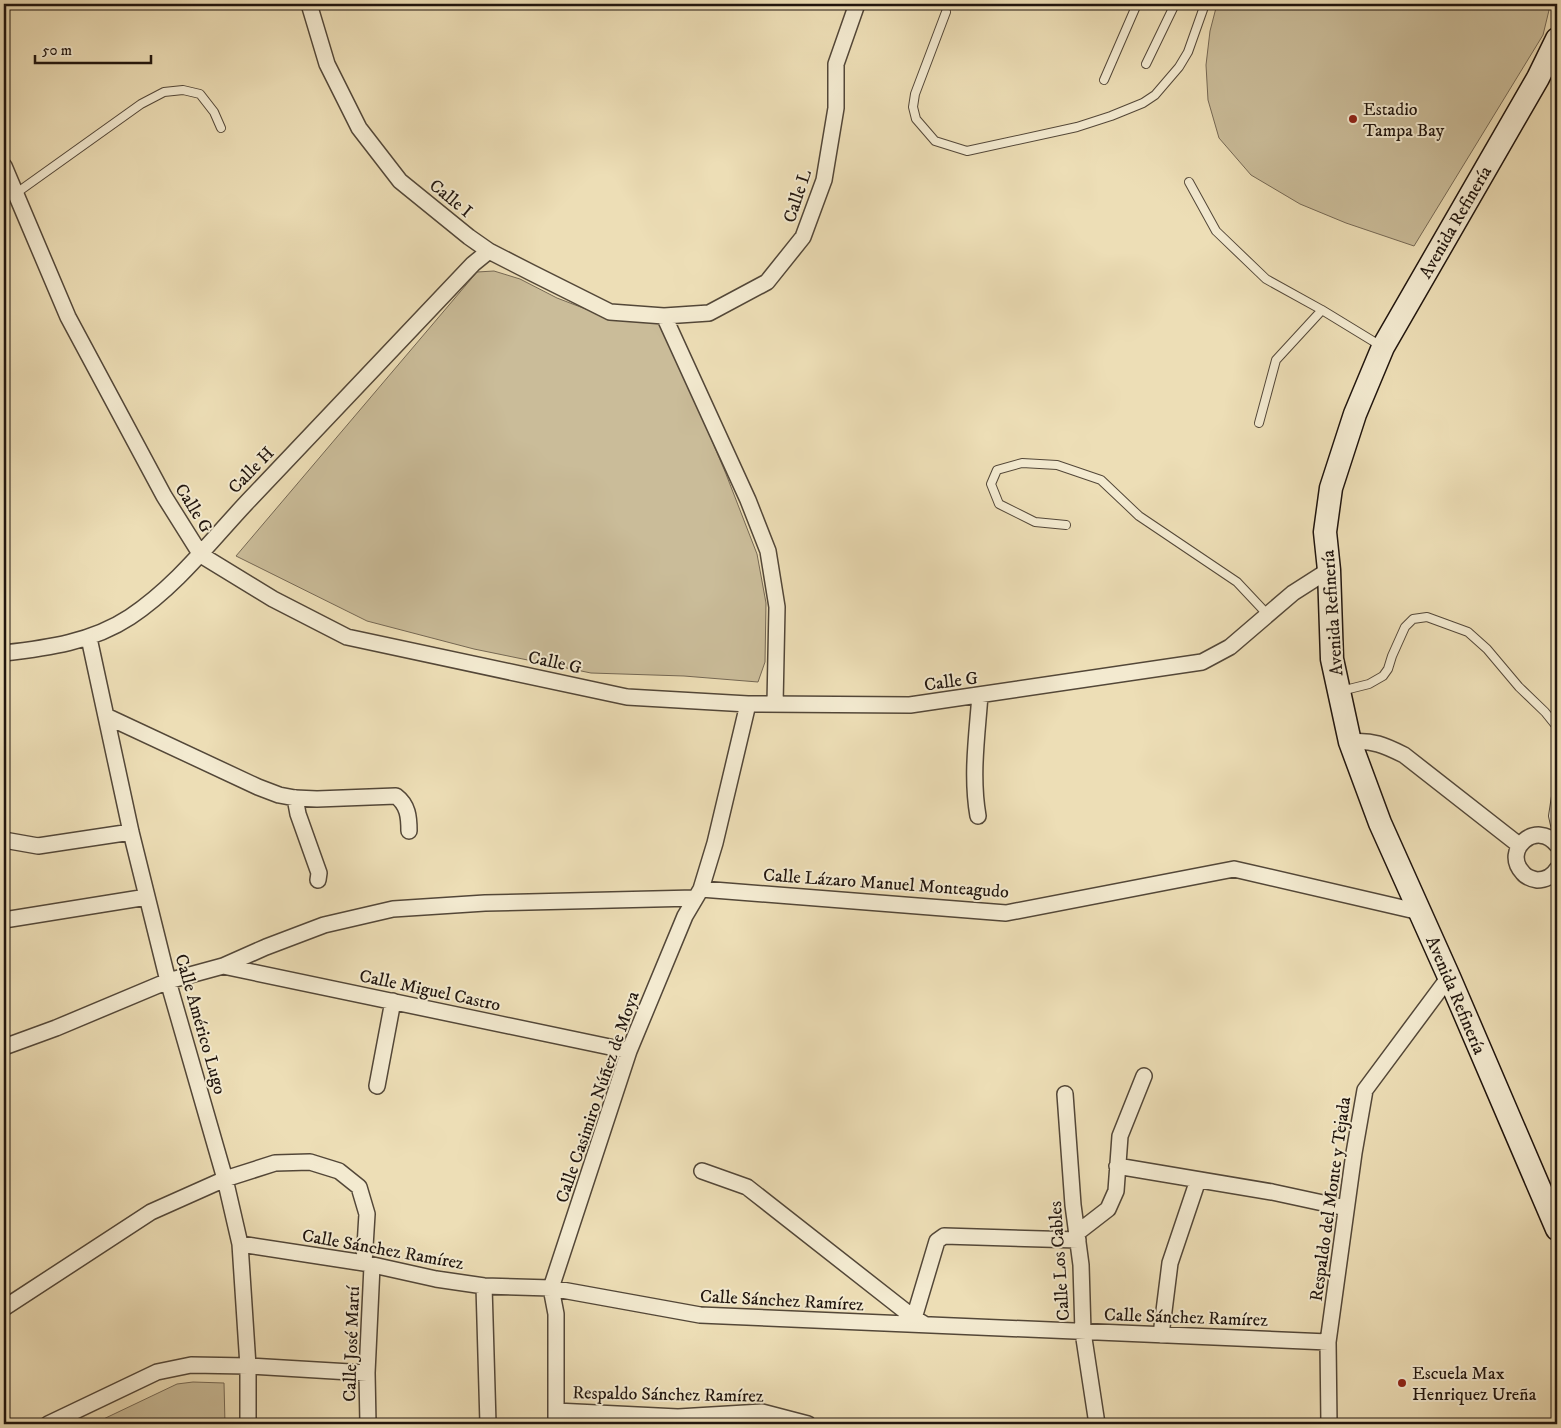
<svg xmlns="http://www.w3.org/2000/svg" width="1561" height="1428" viewBox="0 0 1561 1428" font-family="'IM FELL DW Pica',serif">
  <rect width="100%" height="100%" fill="#eddeb6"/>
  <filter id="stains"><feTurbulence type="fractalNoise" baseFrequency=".004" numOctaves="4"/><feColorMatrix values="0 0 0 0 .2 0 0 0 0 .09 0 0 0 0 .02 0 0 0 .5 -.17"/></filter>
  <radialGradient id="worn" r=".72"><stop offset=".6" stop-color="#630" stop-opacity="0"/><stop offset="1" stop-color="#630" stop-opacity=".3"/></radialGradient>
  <path fill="#cabc99" stroke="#756854" d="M 1217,4 L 1548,4 L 1550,6 L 1543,35 L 1414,246 L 1346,223 L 1300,204 L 1251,175 L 1219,138 L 1208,100 L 1206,65 L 1210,31 Z
    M 494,271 L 520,279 L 557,298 L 604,316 L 661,320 L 726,474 L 757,554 L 766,603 L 765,662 L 758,682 L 684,676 L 591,673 L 474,649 L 367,621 L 236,556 L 477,272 Z
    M 193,1382 L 224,1383 L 225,1424 L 93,1424 L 177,1384 Z"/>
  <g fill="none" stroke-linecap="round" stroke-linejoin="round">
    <g stroke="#534738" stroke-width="10">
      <path id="service" d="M 946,12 L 915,94 L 913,107 L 916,119 L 935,141 L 967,151 L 1077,127 L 1111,116 L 1143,103 L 1155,95 L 1179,67 L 1188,52 L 1205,4
        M 1146,64 L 1175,4
        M 1104,80 L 1137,4
        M 1189,182 L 1216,231 L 1266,279 L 1322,310 L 1381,346
        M 15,194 L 141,104 L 164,92 L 183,90 L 200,94 L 214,112 L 221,128
        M 1259,423 L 1276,360 L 1322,310
        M 1066,525 L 1035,522 L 999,504 L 991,484 L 997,470 L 1022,463 L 1057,465 L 1101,480 L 1139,516 L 1237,582 L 1268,615
        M 1341,691 L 1369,684 L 1383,676 L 1388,669 L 1392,656 L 1405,627 L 1413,619 L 1427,617 L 1468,632 L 1487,649 L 1519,687 L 1545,712 L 1557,727
        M 1557,790 L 1553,816 L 1557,834"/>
    </g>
    <g stroke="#534738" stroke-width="18">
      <path id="minor" d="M 309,4 L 327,64 L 359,128 L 400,181 L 469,237 L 489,251 L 532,273 L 610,312 L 664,316 L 709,313 L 767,282 L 803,237 L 824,180 L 836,108 L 836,64 L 857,4
        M 4,166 L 68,317 L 164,496 L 201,555 L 273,599 L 347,637 L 627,697 L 748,704 L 910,705 L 1202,662 L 1230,647 L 1293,593 L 1329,570
        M 664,316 L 748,500 L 768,551 L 777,607 L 775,704
        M 89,638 L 131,832 L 168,981 L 225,1179 L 240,1244 L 248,1366 L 248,1424
        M 4,653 C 48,648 92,642 130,617 C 178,585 212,539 251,498 C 325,420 399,342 473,264 L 489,251
        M 106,716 L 258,787 L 279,795 L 295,798 L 317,799 L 396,796 C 408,805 409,817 409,831
        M 1350,742 C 1373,740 1384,745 1404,755 L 1519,845
        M 295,798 L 298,814 L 319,873 L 318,880
        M 978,816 C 971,776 977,736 980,695
        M 4,840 L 38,846 L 131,832
        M 1557,845 C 1537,819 1501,850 1523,873 C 1526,877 1532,879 1537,880 C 1545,880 1553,876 1557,869
        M 701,889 L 1006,913 L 1234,869 L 1420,912
        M 4,920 L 147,897
        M 223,966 L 629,1051
        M 4,1047 L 56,1028 L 168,981 L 223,966 L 266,947 L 324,925 L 393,909 L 485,903 L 695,898
        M 377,1086 L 393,1001
        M 1065,1094 L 1073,1205 L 1081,1265 L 1083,1332 L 1097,1424
        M 1117,1166 L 1272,1192 L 1346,1208
        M 702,1171 L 747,1187 L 914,1318 L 924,1324
        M 1077,1233 L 1108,1209 L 1116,1191 L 1120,1136 L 1144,1076
        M 240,1244 L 364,1263 L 436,1279 L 484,1286 L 551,1288 L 700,1315 L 1328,1342
        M 484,1286 L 488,1424
        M 4,1308 L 151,1212 L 225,1179 L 275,1163 L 310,1162 L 339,1171 L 359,1187 L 367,1214 L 364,1263
        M 914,1318 L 937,1241 L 944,1236 L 1078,1240
        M 1161,1335 L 1170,1263 L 1198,1180
        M 556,1411 L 678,1417 L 762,1412 L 808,1424
        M 48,1424 L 157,1372 L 191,1365 L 248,1366 L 367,1373
        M 368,1424 L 367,1373 L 372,1266
        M 556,1424 L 556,1314 L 551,1288 L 629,1051 L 685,916 L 701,889 L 715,843 L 748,704
        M 1329,1424 L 1328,1342 L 1354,1153 L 1365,1090 L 1449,977"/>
    </g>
    <g stroke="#20150e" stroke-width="25">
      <path id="secondary" d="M 1557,39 L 1538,78 L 1383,347 L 1355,414 L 1331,488 L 1325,532 L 1329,570 L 1332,659 L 1350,742 L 1380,823 L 1449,977 L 1557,1229"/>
    </g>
    <use href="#service" stroke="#f3ead0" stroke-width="8"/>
    <use href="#minor" stroke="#f3ead0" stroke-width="15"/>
    <use href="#secondary" stroke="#f3ead0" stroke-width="22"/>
  </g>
  <g fill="#8f2418" stroke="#f3ead0" stroke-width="2">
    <circle cx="1353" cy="119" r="5"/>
    <circle cx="1402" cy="1383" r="5"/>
  </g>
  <g text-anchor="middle" stroke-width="4" stroke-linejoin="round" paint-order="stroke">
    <g font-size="18" fill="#20150e" stroke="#f3ead0" text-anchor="start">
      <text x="1363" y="115">Estadio<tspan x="1363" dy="21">Tampa Bay</tspan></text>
      <text x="1412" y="1379">Escuela Max<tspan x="1412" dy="21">Henriquez Ureña</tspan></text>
    </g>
    <g font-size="18" fill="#20150e" stroke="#f3ead0">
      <text transform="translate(797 196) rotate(-72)" y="6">Calle L</text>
      <text transform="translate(451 198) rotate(39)" y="6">Calle I</text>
      <text transform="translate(1455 222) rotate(-60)" y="6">Avenida Refinería</text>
      <text transform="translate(251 470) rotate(-46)" y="6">Calle H</text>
      <text transform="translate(194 508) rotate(58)" y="6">Calle G</text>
      <text transform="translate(1332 613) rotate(-94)" y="6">Avenida Refinería</text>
      <text transform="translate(555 662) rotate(12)" y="6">Calle G</text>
      <text transform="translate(951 681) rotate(-8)" y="6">Calle G</text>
      <text transform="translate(886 883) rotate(4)" y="6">Calle Lázaro Manuel Monteagudo</text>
      <text transform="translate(430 990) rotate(12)" y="6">Calle Miguel Castro</text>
      <text transform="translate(1456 995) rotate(67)" y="6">Avenida Refinería</text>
      <text transform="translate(201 1024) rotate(74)" y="6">Calle Américo Lugo</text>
      <text transform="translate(597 1097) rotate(-71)" y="6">Calle Casimiro Núñez de Moya</text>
      <text transform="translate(1330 1199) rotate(-82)" y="6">Respaldo del Monte y Tejada</text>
      <text transform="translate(383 1249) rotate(10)" y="6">Calle Sánchez Ramírez</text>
      <text transform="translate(1059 1261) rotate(-94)" y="6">Calle Los Cables</text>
      <text transform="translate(782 1300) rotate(3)" y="6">Calle Sánchez Ramírez</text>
      <text transform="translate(1186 1317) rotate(2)" y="6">Calle Sánchez Ramírez</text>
      <text transform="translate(351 1344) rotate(-88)" y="6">Calle José Martí</text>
      <text transform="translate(668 1394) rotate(1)" y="6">Respaldo Sánchez Ramírez</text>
    </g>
  </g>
  <rect width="1561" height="1428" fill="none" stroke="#eddeb6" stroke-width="20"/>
  <rect x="5" y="5" width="1551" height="1418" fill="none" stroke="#20150e" stroke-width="2.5"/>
  <rect x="10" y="10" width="1541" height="1408" fill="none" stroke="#20150e"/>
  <path d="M35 55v8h116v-8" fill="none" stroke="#20150e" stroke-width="2.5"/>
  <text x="42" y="55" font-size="15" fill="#20150e" stroke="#f3ead0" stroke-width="4" paint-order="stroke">50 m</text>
  <rect width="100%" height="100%" filter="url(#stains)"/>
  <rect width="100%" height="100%" fill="url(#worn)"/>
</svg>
